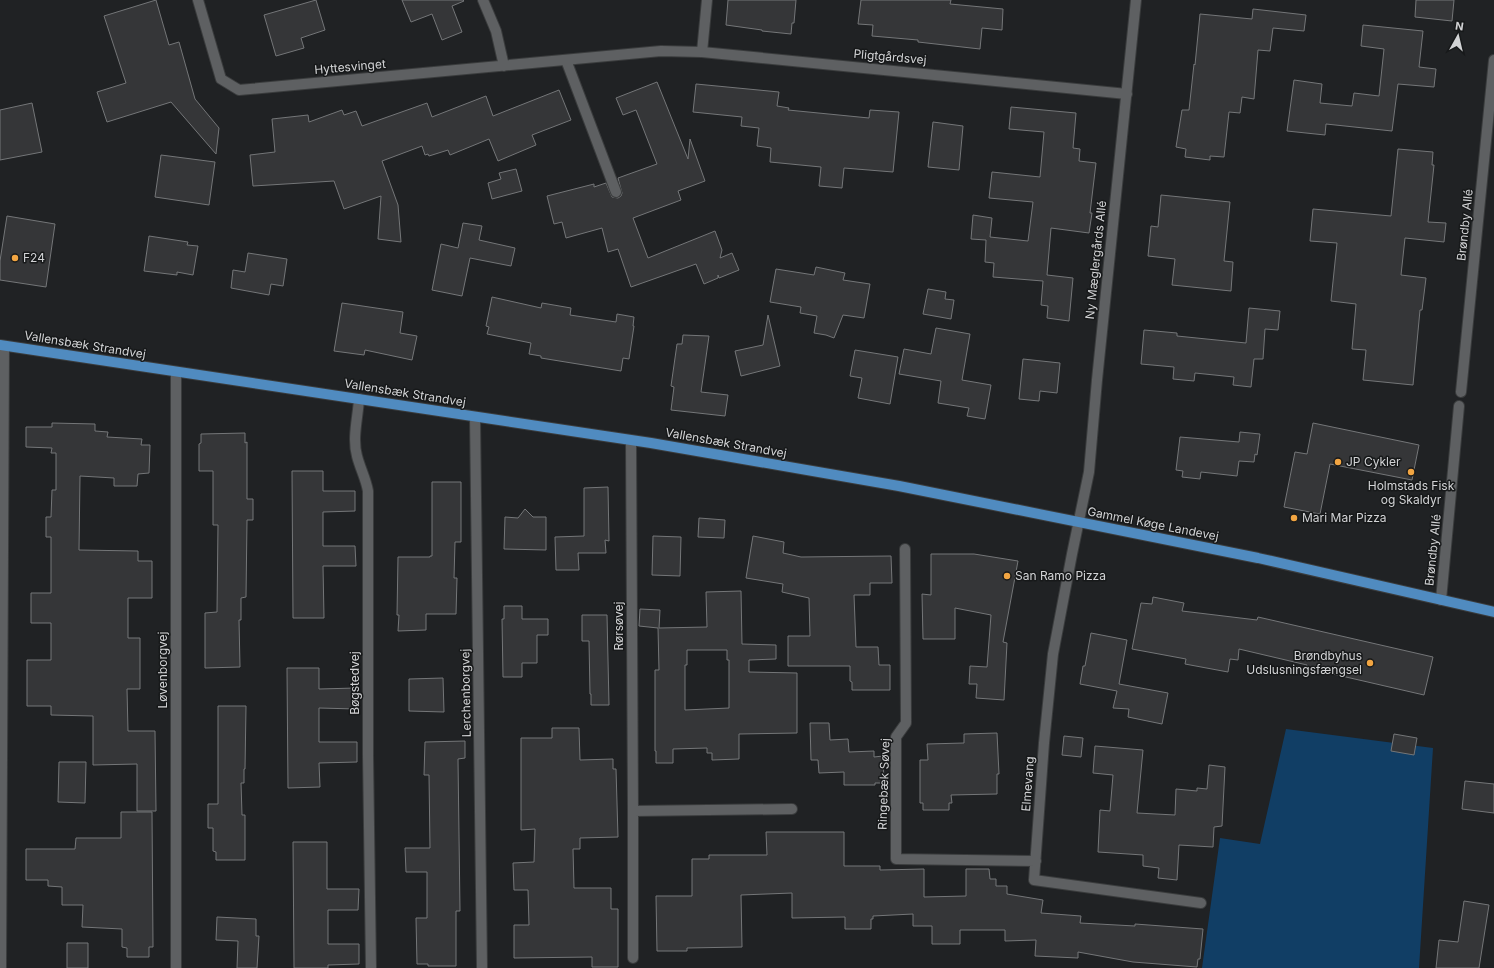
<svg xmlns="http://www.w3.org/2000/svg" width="1494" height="968" viewBox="0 0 1494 968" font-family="Inter,sans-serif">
  <rect width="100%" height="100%" fill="#202224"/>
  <path fill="#113e65" d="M 1286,729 L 1433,748 L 1419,968 L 1202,968 L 1220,838 L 1260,844 Z"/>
  <path fill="#353638" stroke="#747678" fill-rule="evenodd" d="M 156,0 L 169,45 L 179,42 L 195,99 L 219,128 L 216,154 L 171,102 L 107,122 L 97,92 L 126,83 L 104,16 Z
    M 316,0 L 325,30 L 301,38 L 304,48 L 276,56 L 264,15 Z
    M 402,0 L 463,0 L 464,1 L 452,6 L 462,32 L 442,40 L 432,14 L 411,22 Z
    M 728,0 L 796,0 L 794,23 L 792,23 L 791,34 L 762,31 L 762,30 L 726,25 Z
    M 861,0 L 951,0 L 950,4 L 1003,9 L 1002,30 L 982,28 L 980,49 L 918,42 L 918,40 L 872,36 L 873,25 L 858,24 Z
    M 1416,0 L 1454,0 L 1452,21 L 1415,17 Z
    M 1253,9 L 1306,15 L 1304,31 L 1273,28 L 1270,51 L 1258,50 L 1254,99 L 1242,97 L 1240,113 L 1229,112 L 1224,157 L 1210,156 L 1210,160 L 1185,157 L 1186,149 L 1176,147 L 1182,110 L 1189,110 L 1194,64 L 1195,65 L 1200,14 L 1252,19 Z
    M 1363,25 L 1423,31 L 1419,67 L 1436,69 L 1434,87 L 1398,84 L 1392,131 L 1326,124 L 1325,135 L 1287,131 L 1294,80 L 1322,84 L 1320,103 L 1352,106 L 1354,93 L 1379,96 L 1384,49 L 1361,46 Z
    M 657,82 L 688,159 L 690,139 L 705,181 L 678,191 L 681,200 L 633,218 L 648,258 L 715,231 L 722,250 L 720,258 L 732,253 L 739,270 L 719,278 L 718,275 L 718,278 L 704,284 L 696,264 L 631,287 L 618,249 L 608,252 L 602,228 L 566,238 L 562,222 L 554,224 L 547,196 L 594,184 L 594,187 L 606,183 L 612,197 L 618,198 L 621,196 L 622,193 L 618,178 L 657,164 L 636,110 L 623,115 L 616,98 Z
    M 696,84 L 779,92 L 777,106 L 789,108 L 788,110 L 869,118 L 870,110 L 899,112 L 893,172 L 844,168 L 842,188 L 819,186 L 821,167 L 770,162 L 771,148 L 757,146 L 759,128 L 741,126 L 742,117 L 693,112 Z
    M 559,90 L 571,120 L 532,135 L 536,145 L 498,161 L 489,139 L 450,155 L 448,150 L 429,156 L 428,154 L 425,155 L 422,146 L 382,161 L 398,205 L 401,242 L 378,239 L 381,196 L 344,209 L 334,181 L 253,186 L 250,155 L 275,152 L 272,119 L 308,115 L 309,122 L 342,110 L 344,115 L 356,111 L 362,126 L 427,103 L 432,117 L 486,96 L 493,116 Z
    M 32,103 L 42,152 L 0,160 L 0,110 Z
    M 1011,107 L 1076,113 L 1073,148 L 1080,149 L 1079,161 L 1096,163 L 1090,213 L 1092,213 L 1089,233 L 1051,228 L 1047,275 L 1073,278 L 1069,321 L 1047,318 L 1048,306 L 1041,305 L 1043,281 L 993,277 L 994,263 L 985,262 L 986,240 L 971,239 L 973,215 L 992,218 L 990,237 L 1028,241 L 1033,202 L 989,198 L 992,172 L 1040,177 L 1044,132 L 1009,129 Z
    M 933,122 L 963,126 L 959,170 L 928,167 Z
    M 1398,149 L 1433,152 L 1432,165 L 1434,165 L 1428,222 L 1446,223 L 1444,242 L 1405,238 L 1401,275 L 1426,278 L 1422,310 L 1420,310 L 1413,385 L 1363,380 L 1366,350 L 1352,349 L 1356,304 L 1331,301 L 1337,243 L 1310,241 L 1313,209 L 1391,216 Z
    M 161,155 L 215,162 L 209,205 L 155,197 Z
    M 516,169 L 522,191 L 492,199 L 488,183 L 501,179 L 499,173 Z
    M 1161,195 L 1230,202 L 1224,261 L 1233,262 L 1231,291 L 1172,285 L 1175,259 L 1148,256 L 1151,226 L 1158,227 Z
    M 7,216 L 55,224 L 46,287 L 0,280 L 0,261 Z
    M 463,223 L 482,226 L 479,240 L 515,248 L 511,266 L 470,258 L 462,296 L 432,290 L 441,244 L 458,248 Z
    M 149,236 L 188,242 L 187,245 L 198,246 L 193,275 L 177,272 L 177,275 L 144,271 Z
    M 248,253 L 287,259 L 283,286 L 271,284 L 269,295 L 231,288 L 233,270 L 245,272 Z
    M 816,267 L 845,273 L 843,280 L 870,284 L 864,318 L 843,315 L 834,338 L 826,335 L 814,333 L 817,316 L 800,313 L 801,307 L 770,302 L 776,269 L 814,275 Z
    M 928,289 L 946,292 L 945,299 L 954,300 L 951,319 L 923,314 Z
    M 492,297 L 541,308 L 542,303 L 571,308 L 570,315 L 616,322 L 617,314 L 634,317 L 633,326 L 634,326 L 629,359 L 623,358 L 621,371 L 541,358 L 541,356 L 529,354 L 531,343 L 487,334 L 489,327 L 486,326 Z
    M 342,303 L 403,312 L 400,333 L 417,336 L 412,360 L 365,350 L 364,355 L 334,351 Z
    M 1249,308 L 1280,311 L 1278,330 L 1265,329 L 1263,359 L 1254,359 L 1251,387 L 1233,385 L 1234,377 L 1195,373 L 1194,381 L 1173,379 L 1174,367 L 1141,364 L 1144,330 L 1177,333 L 1177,336 L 1246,343 Z
    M 768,315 L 780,366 L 741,376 L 735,351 L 763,345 Z
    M 936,328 L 970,334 L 962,380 L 991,385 L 985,419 L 967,416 L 969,408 L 938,403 L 941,381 L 899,374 L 904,349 L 931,354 Z
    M 683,335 L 709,336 L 701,392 L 728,395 L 725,416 L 671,410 L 674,387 L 671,386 L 677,344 L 682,344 Z
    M 855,350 L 898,357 L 890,404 L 858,398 L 862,378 L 850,376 Z
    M 1023,359 L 1060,363 L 1057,393 L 1040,391 L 1039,401 L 1019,399 Z
    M 52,423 L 95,424 L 95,431 L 108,432 L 107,437 L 142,439 L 141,445 L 150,445 L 149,473 L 138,474 L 137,486 L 114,486 L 114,478 L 80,476 L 79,550 L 138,551 L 138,561 L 152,561 L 152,598 L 128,598 L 128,638 L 140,638 L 140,689 L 127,689 L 128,731 L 155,731 L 156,811 L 137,811 L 137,764 L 93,765 L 93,716 L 51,715 L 51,706 L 27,706 L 27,660 L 51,660 L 51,623 L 31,623 L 31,593 L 51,593 L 51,537 L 46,537 L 46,517 L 51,517 L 52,490 L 56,490 L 56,453 L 51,453 L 52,448 L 26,447 L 26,427 L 52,427 Z
    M 1313,423 L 1419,445 L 1412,480 L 1330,464 L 1320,514 L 1284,507 L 1295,452 L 1307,454 Z
    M 1240,432 L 1260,434 L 1257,455 L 1255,454 L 1254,462 L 1239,461 L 1237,476 L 1201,472 L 1200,479 L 1182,477 L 1183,471 L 1176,470 L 1180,437 L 1239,442 Z
    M 245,433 L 245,443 L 247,442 L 247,499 L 253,499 L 253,520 L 247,520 L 246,597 L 241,598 L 241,620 L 239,620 L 240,667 L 205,668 L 205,613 L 217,612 L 218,525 L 213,525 L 213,471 L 199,471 L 199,444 L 201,443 L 201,434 Z
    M 292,471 L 323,471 L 323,491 L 355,491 L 355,511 L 323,512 L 323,546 L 355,546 L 356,566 L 323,566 L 324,618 L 293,618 Z
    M 432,482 L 461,482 L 461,542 L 455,542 L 454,578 L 457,578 L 456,614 L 426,614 L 426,630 L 398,631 L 399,615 L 397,615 L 398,557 L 430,557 L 430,556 L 432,556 Z
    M 608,487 L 609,541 L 605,540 L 606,553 L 578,553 L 579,570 L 556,570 L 555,537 L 584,536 L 584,488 Z
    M 525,509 L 533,517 L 546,517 L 546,550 L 504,549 L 505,517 L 518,518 Z
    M 699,518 L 725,520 L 724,538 L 698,537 Z
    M 653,536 L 681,537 L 680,576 L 652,575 Z
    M 753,536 L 784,542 L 783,553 L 801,557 L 891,556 L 892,583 L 870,583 L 870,595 L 854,595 L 856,647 L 878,647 L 879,665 L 890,665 L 890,690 L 852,690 L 852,682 L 850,681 L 850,666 L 788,666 L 788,636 L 810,636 L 809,598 L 782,592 L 783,584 L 746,578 Z
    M 931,554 L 974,554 L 1018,561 L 1003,642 L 1007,643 L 1004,700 L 976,698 L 977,684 L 969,684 L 970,666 L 987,667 L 991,615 L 955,608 L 955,639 L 923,639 L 922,594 L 931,595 Z
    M 741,591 L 742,644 L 776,645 L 776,659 L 749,660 L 749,672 L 797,673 L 797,733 L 739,734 L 739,759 L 712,760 L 712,753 L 707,753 L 707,748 L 673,749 L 673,763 L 656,763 L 656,751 L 655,751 L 655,670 L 659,670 L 658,628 L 639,626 L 640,609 L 660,610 L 659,628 L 707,627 L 706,592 ZM 687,650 L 727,650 L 727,660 L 729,660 L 729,708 L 685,710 L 685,665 L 687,665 Z
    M 1153,597 L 1184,603 L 1182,611 L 1257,620 L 1258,617 L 1433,657 L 1424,695 L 1307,668 L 1307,665 L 1239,649 L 1238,660 L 1230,659 L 1228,672 L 1185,664 L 1186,659 L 1132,649 L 1141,603 L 1152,604 Z
    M 504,606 L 522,606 L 522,619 L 548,619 L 548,635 L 537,635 L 537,663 L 522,663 L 522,677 L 503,677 L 502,619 L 504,619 Z
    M 582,615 L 607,615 L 609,705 L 591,705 L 591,694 L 590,694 L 589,641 L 582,641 Z
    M 1091,633 L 1127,640 L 1119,684 L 1168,693 L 1162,724 L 1128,717 L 1129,709 L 1113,708 L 1117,691 L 1080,684 L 1083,666 L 1085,666 Z
    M 287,668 L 319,668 L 319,689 L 356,688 L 356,709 L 319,708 L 319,742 L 357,742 L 357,762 L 319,763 L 320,787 L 288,788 Z
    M 443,678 L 444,712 L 409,711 L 409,679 Z
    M 218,706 L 246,706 L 245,769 L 244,769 L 244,783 L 241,783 L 242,815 L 245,815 L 245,860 L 216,860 L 216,852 L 213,851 L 213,828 L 208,828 L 208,804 L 218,804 Z
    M 810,723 L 829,723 L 830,740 L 848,739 L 849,752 L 874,751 L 874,757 L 883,756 L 884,783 L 875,783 L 875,785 L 844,785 L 844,772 L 819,773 L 818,760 L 811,760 Z
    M 552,728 L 579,728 L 580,760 L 613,759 L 613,769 L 616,769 L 618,837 L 580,838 L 580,849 L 573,849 L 574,888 L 611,888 L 611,909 L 618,909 L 618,967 L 592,967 L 592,957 L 514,958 L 514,925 L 529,925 L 528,890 L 514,890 L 513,863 L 534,862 L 535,829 L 521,830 L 521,738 L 552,738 Z
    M 997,733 L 999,774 L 997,774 L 997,794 L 951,795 L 952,803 L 949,803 L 949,810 L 923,810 L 923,803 L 920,803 L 920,760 L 928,760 L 927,744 L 964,743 L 964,734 Z
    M 1394,734 L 1417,738 L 1414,755 L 1391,751 Z
    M 1064,736 L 1083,738 L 1081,757 L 1062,755 Z
    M 465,741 L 465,758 L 458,759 L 460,911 L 456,911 L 456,966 L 428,966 L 428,964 L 417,964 L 416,918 L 427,918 L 427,872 L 406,872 L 405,848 L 430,848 L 429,775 L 424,775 L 425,742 Z
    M 1095,746 L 1143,750 L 1137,813 L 1175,815 L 1176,789 L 1197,791 L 1197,788 L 1207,789 L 1209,765 L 1225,767 L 1222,826 L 1214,827 L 1213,847 L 1179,845 L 1177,880 L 1158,878 L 1159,868 L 1143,866 L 1143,855 L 1098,852 L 1100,810 L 1110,811 L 1113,775 L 1093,773 Z
    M 59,762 L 86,762 L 85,803 L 58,802 Z
    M 1465,781 L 1494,784 L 1494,813 L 1462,809 Z
    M 121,812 L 152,812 L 153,947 L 149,947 L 149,957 L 127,957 L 127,948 L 122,947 L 122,929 L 82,927 L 83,905 L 62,905 L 62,887 L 48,886 L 48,880 L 26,880 L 26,849 L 75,849 L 76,838 L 121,838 Z
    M 766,832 L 844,832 L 844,866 L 880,866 L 880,870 L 924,869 L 924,897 L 966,896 L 966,869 L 989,869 L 990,879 L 996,879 L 996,886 L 1007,886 L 1007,894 L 1043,900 L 1041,913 L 1081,916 L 1080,923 L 1135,926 L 1135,924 L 1203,929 L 1200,959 L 1198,959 L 1197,967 L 1133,962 L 1078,952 L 1078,958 L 1035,956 L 1036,940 L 1005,941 L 1005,930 L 960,930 L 960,944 L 932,944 L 932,926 L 913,926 L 913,914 L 873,916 L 873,919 L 871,919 L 871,929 L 845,929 L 845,917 L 792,918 L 792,893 L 741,895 L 742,947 L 687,948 L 687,951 L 657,951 L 656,896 L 692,896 L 692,859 L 709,859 L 709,855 L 767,855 Z
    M 293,842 L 327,842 L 327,889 L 359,889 L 358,910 L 328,910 L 328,944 L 359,944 L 359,964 L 328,965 L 328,968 L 294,968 Z
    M 1464,901 L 1489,905 L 1479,968 L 1436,968 L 1439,940 L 1458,942 Z
    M 217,917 L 256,919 L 256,936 L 259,936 L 257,968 L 237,968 L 238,941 L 216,940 Z
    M 67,943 L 88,943 L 88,968 L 67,968 Z"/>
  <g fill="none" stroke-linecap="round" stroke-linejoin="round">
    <g stroke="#3a3c3d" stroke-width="12">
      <path id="minor" d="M 198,0 L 221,79 L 239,90 L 661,51 L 702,52 L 1127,94
        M 483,0 L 496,31 L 504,66
        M 1136,0 L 1097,380 L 1089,472 L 1072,554 L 1053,654 L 1044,743 L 1034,880 L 1201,903
        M 702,52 L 707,0
        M 566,60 L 616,192
        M 1461,392 L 1494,60
        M 359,399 C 358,417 352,438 357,456 C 360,468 366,479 368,491 L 368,755 L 371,968
        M 475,417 L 482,968
        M 631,441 L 633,811 L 633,958
        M 905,549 L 906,723 L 896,737 L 896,859 L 1036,861
        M 1441,600 L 1459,406
        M 633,811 L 792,809
        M 1,968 L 4,346
        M 176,968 L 176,372"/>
    </g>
    <g stroke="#3a3c3d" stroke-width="12">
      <path id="major" d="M 0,345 L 651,443 L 899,486 L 1258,558 L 1494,612"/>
    </g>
    <use href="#minor" stroke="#5e6062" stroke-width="10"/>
    <use href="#major" stroke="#508bc0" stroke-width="10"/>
  </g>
  <g fill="#f2a542" stroke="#17191a" stroke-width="1.5">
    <circle cx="15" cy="258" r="4"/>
    <circle cx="1338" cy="462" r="4"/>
    <circle cx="1411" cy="472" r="4"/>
    <circle cx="1294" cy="518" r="4"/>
    <circle cx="1007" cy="576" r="4"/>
    <circle cx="1370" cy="663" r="4"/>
  </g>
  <g text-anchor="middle" stroke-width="3" stroke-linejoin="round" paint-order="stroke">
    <g font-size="12" fill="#d2d3d5" stroke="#17191a">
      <text transform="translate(890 57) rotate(5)" y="4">Pligtgårdsvej</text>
      <text transform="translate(350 67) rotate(-5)" y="4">Hyttesvinget</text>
      <text transform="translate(1465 225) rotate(-84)" y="4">Brøndby Allé</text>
      <text transform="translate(1096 260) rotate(-84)" y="4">Ny Mæglergårds Allé</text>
      <text transform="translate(85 345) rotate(9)" y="4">Vallensbæk Strandvej</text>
      <text transform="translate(405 393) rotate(9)" y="4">Vallensbæk Strandvej</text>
      <text transform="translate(726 443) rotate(10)" y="4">Vallensbæk Strandvej</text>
      <text transform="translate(1153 524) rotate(11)" y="4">Gammel Køge Landevej</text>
      <text transform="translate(1433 550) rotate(-84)" y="4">Brøndby Allé</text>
      <text transform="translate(619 626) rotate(-90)" y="4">Rørsøvej</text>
      <text transform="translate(163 670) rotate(-90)" y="4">Løvenborgvej</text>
      <text transform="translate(355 683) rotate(-90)" y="4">Bøgstedvej</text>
      <text transform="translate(466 693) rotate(-91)" y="4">Lerchenborgvej</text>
      <text transform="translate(884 784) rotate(-88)" y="4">Ringebæk Søvej</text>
      <text transform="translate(1028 784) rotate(-86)" y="4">Elmevang</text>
    </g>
    <g font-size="12" fill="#d2d3d5" stroke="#17191a" text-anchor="start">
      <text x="23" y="262">F24</text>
      <text x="1346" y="466">JP Cykler</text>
      <text x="1411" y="490" text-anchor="middle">Holmstads Fisk<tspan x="1411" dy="14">og Skaldyr</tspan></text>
      <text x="1302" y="522">Mari Mar Pizza</text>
      <text x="1015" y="580">San Ramo Pizza</text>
      <text x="1362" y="660" text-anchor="end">Brøndbyhus<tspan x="1362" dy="14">Udslusningsfængsel</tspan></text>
    </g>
  </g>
  <g transform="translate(1458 36) rotate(8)" stroke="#17191a" stroke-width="3" paint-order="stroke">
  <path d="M0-3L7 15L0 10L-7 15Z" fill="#d2d3d5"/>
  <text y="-6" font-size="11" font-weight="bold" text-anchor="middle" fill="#d2d3d5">N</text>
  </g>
</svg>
